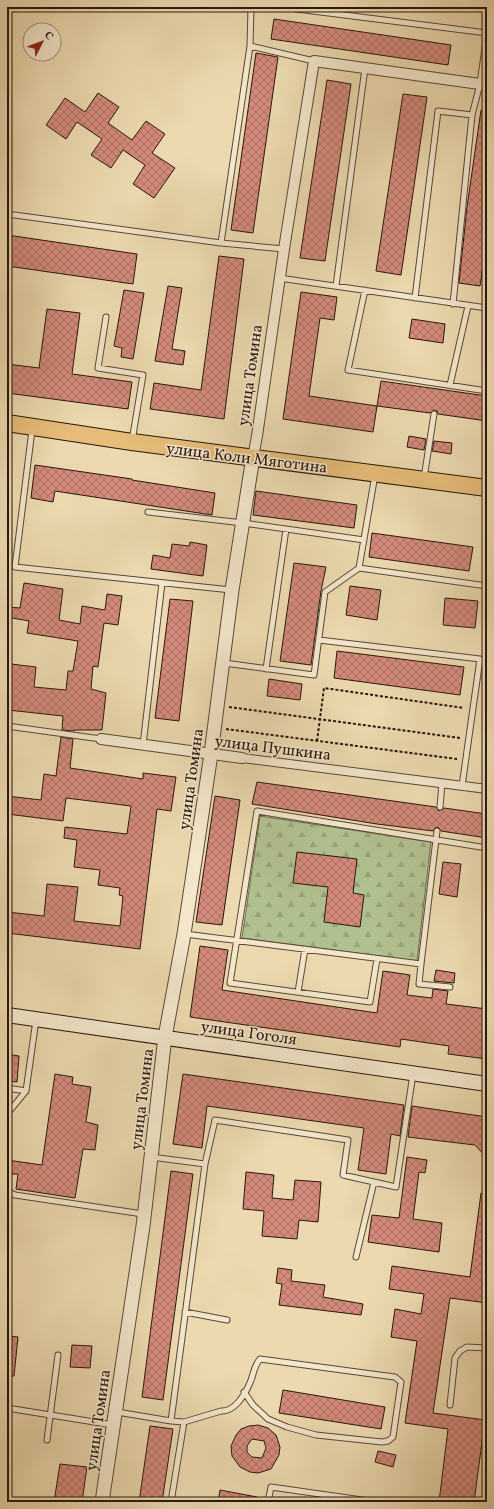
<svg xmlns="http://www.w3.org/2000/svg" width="494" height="1509" viewBox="0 0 494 1509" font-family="Vollkorn,serif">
  <defs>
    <pattern id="forest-firs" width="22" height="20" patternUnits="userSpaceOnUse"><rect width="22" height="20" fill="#b1c090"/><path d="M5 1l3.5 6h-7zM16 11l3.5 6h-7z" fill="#98a47b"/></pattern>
    <pattern id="building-cross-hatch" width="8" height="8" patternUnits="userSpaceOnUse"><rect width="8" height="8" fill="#d48a7b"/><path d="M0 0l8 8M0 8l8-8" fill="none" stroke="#ac7063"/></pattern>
  </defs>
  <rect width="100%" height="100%" fill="#ecd9af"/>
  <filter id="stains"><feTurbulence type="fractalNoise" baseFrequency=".005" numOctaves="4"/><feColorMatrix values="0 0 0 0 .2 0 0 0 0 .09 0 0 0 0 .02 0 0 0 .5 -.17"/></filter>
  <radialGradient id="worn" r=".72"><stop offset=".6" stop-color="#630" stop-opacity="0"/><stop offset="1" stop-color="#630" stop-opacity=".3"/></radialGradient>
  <path fill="url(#forest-firs)" stroke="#6c6c50" d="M 260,816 L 431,842 L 417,961 L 242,938 Z"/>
  <path fill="url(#building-cross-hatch)" stroke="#281710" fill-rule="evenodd" d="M 274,19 L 451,45 L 448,65 L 271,39 Z
    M 256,53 L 278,57 L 253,233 L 231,230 Z
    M 327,80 L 351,84 L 325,261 L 300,258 Z
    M 98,93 L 119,107 L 108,123 L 132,140 L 146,121 L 165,134 L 152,153 L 175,168 L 154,198 L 133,184 L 145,165 L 123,150 L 111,168 L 91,155 L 102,139 L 77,122 L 66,139 L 46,125 L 65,98 L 85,112 Z
    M 403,94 L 427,97 L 401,275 L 376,271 Z
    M 481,110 L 487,111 L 487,238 L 480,286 L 459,283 L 467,207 Z
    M 7,235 L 137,254 L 133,284 L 7,266 Z
    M 219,256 L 244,259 L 224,419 L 150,409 L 154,383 L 201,390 Z
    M 168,286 L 182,288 L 172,349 L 185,351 L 183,365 L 155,361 Z
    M 124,290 L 144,293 L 133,359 L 121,357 L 122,348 L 114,346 Z
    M 301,292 L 337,297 L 334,320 L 320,318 L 309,396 L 377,406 L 373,432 L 283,419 Z
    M 47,309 L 80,313 L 72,374 L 132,382 L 128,409 L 7,393 L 7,364 L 39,368 Z
    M 412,319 L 445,324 L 443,343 L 409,338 Z
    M 381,381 L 487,396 L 487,421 L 438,414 L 437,411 L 434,410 L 430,413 L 377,406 Z
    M 409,436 L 426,439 L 424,450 L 407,447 Z
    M 434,441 L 452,443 L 451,454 L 432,451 Z
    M 35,465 L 132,479 L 132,480 L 215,493 L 212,515 L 55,491 L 53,502 L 31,498 Z
    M 256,491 L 357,505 L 354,528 L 253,515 Z
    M 372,533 L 473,547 L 469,571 L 369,557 Z
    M 190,542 L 207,545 L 203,576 L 151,569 L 153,555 L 170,558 L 172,544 L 189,546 Z
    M 294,563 L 326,567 L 321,591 L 311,665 L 280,661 Z
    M 24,583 L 63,589 L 59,620 L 80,624 L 82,606 L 105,610 L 107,594 L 122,596 L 118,625 L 104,623 L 98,667 L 93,666 L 91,689 L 106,693 L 102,730 L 74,730 L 74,731 L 62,730 L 63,716 L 8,710 L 9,703 L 7,703 L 7,692 L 8,692 L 11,664 L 36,667 L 34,687 L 66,690 L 68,671 L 73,671 L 78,641 L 27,633 L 29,621 L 7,617 L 7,607 L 20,608 Z
    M 350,586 L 381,590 L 377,620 L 346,615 Z
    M 445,598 L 478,601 L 475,628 L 443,625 Z
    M 170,599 L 193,601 L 179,721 L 155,718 Z
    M 337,651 L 464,667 L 460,695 L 334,678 Z
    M 269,679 L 302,684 L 300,700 L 267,696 Z
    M 61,737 L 73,739 L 70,768 L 143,779 L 143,773 L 176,777 L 171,811 L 157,809 L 140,949 L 7,933 L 7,912 L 44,916 L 47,884 L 78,887 L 74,921 L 120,926 L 123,896 L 119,895 L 120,888 L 98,885 L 100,870 L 74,867 L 77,840 L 64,838 L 65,827 L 127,834 L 131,806 L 66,798 L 63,821 L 7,814 L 7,796 L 41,800 L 44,774 L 56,776 Z
    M 257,782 L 436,807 L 439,811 L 444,808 L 487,814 L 487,838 L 441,831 L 438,827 L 435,828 L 433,831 L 377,824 L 252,804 Z
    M 215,796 L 240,800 L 222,925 L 196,922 Z
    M 297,852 L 357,859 L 353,893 L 364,895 L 360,927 L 324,922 L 328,887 L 293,883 Z
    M 443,862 L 461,864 L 457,897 L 439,894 Z
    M 200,946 L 228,950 L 222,990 L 377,1013 L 383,971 L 410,975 L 407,995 L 432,998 L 433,989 L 448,991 L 446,1004 L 487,1009 L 487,1059 L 448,1054 L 449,1046 L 401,1039 L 400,1047 L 190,1017 Z
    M 436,970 L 455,973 L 454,983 L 434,981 Z
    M 7,1054 L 19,1056 L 17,1082 L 7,1081 Z
    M 55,1074 L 73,1077 L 72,1084 L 91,1087 L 86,1122 L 98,1125 L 95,1150 L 83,1149 L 75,1198 L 16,1189 L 18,1174 L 7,1174 L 7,1160 L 42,1165 Z
    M 183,1074 L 404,1105 L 400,1136 L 391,1134 L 386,1174 L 358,1170 L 364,1128 L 207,1106 L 202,1148 L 173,1144 Z
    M 412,1106 L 487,1117 L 487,1158 L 475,1145 L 408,1137 Z
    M 407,1157 L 427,1160 L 425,1173 L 419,1172 L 413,1219 L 442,1223 L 439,1252 L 368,1242 L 372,1215 L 399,1218 Z
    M 171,1171 L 193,1174 L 163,1400 L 142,1397 Z
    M 246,1172 L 274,1175 L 272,1198 L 293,1200 L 295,1180 L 321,1182 L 318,1222 L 299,1220 L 297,1239 L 262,1236 L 264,1211 L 243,1209 Z
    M 481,1193 L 487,1193 L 487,1303 L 450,1298 L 433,1413 L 485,1420 L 474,1502 L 439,1502 L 448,1429 L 405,1423 L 417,1341 L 391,1337 L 395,1309 L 421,1314 L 424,1294 L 389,1289 L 392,1266 L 470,1277 Z
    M 278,1268 L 292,1270 L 291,1281 L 325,1285 L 323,1297 L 363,1304 L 361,1315 L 279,1305 L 282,1284 L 276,1283 Z
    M 7,1336 L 18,1337 L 14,1376 L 7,1376 Z
    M 72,1345 L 92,1346 L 90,1368 L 70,1367 Z
    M 283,1390 L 385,1407 L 381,1429 L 279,1413 Z
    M 258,1425 L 268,1428 L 276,1435 L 280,1447 L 279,1455 L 271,1469 L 258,1473 L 250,1472 L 240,1467 L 232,1456 L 231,1446 L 236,1435 L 241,1429 L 249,1426 ZM 252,1439 L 264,1441 L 266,1448 L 262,1458 L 252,1457 L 247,1452 L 247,1446 Z
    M 150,1426 L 173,1429 L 162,1502 L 139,1502 Z
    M 378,1451 L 396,1455 L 393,1467 L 375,1462 Z
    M 60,1464 L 87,1467 L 82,1502 L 54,1502 Z
    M 220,1490 L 257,1497 L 256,1502 L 218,1502 Z"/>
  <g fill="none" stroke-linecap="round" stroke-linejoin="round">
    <g stroke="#594838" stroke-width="7">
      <path id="service" d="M 251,7 L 250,46 L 314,61
        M 281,7 L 487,33
        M 250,46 L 221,243 L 284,249
        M 7,214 L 221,243
        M 279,278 L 487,308
        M 336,286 L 365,68
        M 365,290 L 348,370 L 487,391
        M 415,298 L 438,111 L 472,115
        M 453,304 L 472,115 L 480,84 L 487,33
        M 106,317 L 98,368 L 143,375 L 132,441
        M 450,385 L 468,306
        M 32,430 L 15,567 L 231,590
        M 424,478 L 434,414
        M 148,512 L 243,523 L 364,540
        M 359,568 L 487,586
        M 319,640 L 480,659 L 462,786
        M 224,663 L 314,675 L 325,592 L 359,568 L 375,475
        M 266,669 L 286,529
        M 7,726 L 101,739
        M 143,745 L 162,583
        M 440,807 L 442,783
        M 185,934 L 421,964 L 437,831
        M 377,959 L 370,1002 L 230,983 L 257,811 L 487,848
        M 421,964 L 419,984 L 450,987
        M 298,992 L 305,949
        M 7,1088 L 26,1091
        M 7,1114 L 26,1091 L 36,1020
        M 151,1157 L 205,1164
        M 7,1191 L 15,1195 L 143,1214
        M 356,1257 L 374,1182
        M 185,1312 L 227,1320
        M 244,1392 L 253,1405 L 268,1419 L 287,1427 L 316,1435 L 382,1442 L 388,1441 L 393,1437 L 401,1382 L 395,1377 L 387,1376 L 260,1359 C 253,1367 254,1375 249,1385 C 244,1396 234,1412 221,1411 L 184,1422 L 171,1421 L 205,1164 L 215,1120 L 348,1140 L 343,1175 L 396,1187 L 413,1074
        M 450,1405 L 455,1358 L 460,1351 L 467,1347 L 487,1348
        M 7,1408 L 113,1425
        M 117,1412 L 171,1421
        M 7,1421 L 9,1408
        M 47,1440 L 58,1355
        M 171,1502 L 184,1422
        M 268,1502 L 271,1487 L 376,1502"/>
    </g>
    <g stroke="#594838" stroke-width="10">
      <path id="pedestrian" d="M 242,758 L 487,789"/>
    </g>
    <g stroke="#594838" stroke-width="12">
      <path id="minor" d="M 253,457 L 257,436 L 284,249 L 314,61 L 487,85
        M 101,739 L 242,758"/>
    </g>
    <g stroke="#594838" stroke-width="15">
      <path id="tertiary" d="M 102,1502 L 143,1226 L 165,1037 L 184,934 L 211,754 L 232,590 L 253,457"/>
    </g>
    <g stroke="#281710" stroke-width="16">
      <path id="secondary" d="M 7,1015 L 487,1084"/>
    </g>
    <g stroke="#281710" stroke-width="18">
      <path id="primary" d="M 7,423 L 132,442 L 487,488"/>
    </g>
    <path stroke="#281710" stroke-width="2" stroke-dasharray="3 2" stroke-linecap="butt" d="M 229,707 L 460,738
      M 226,729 L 457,759
      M 317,741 L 324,688 L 464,708"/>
    <use href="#service" stroke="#f3e6cb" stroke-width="5"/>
    <use href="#pedestrian" stroke="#f3e6cb" stroke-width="8"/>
    <use href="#minor" stroke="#f3e6cb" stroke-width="10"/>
    <use href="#tertiary" stroke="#f3e6cb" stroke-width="13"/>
    <use href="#secondary" stroke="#f3e6cb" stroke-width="14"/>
    <use href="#primary" stroke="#e6bc78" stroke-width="16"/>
  </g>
  <g text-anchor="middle" stroke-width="3" stroke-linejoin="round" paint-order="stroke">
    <g font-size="16" fill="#281710" stroke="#f3e6cb">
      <text transform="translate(249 375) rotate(-82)" y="6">улица Томина</text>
      <text transform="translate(247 457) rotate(7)" y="6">улица Коли Мяготина</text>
      <text transform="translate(273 747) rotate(7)" y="6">улица Пушкина</text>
      <text transform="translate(190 779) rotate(-82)" y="6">улица Томина</text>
      <text transform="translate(249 1032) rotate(8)" y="6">улица Гоголя</text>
      <text transform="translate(141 1099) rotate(-83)" y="6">улица Томина</text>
      <text transform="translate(97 1420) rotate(-82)" y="6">улица Томина</text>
    </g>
  </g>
  <rect width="494" height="1509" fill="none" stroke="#ecd9af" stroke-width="24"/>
  <rect x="8" y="8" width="478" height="1493" fill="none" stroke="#281710" stroke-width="2"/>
  <rect x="12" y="12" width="470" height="1485" fill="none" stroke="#281710"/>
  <g transform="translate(42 42) rotate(48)"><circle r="19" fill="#f3e6cb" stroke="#a29380"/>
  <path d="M0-3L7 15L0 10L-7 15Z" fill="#8f2418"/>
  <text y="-6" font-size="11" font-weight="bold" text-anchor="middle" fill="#281710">С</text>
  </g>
  <rect width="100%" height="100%" filter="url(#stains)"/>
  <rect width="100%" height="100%" fill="url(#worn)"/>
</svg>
